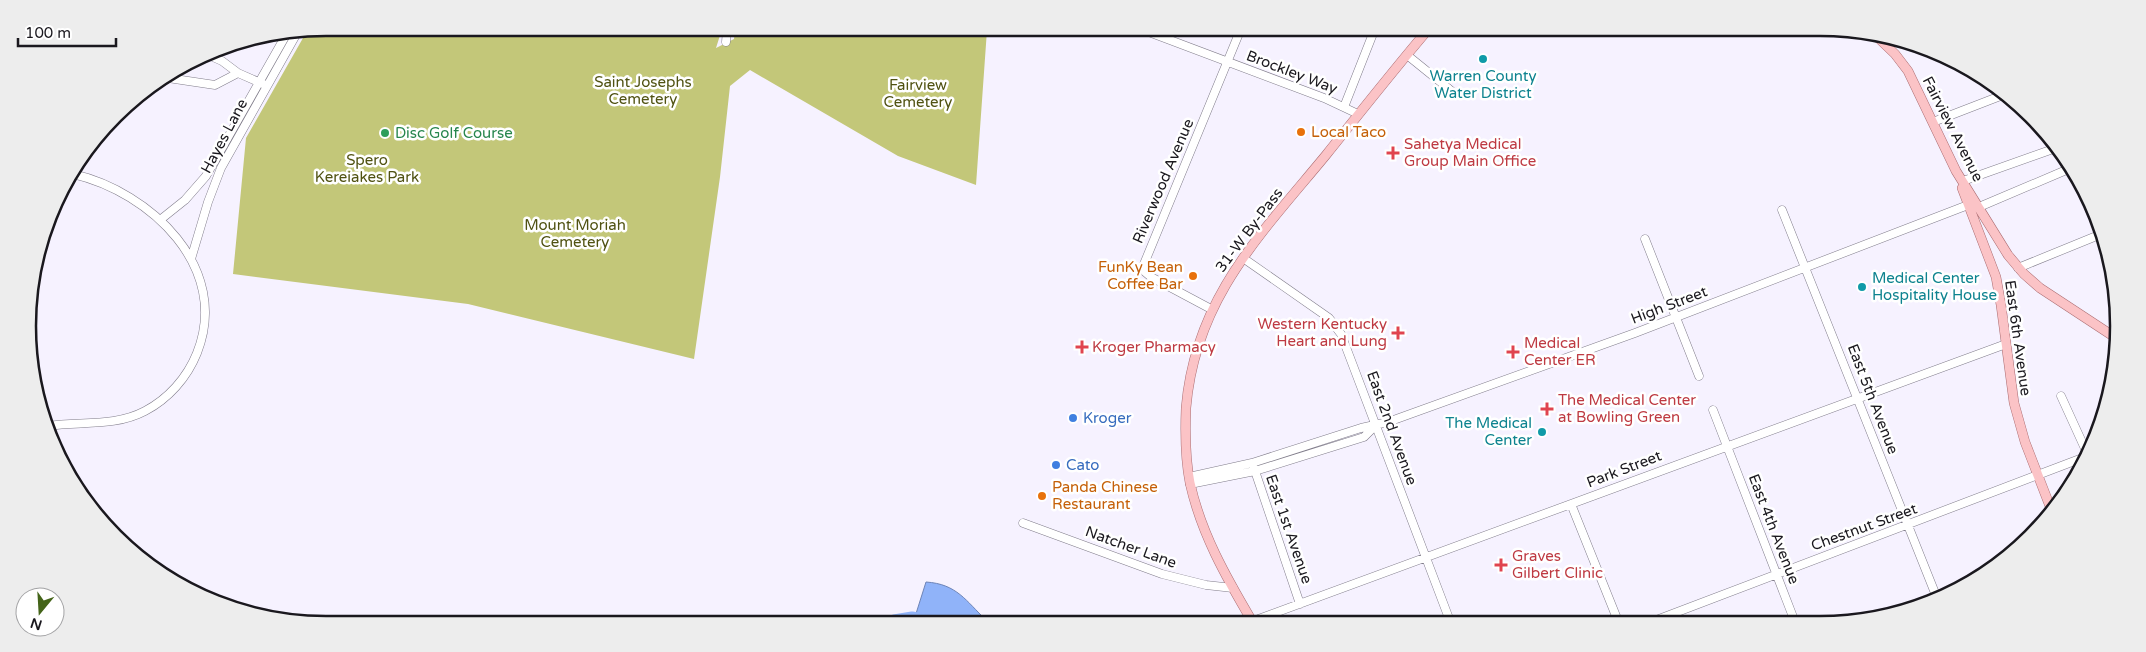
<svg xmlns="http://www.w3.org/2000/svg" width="2146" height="652" viewBox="0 0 2146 652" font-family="'Varela Round',sans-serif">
  <rect width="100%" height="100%" fill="#f6f2ff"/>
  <path fill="#c3c779" d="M 326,28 L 722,29 L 716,48 L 734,39 L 735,29 L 987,30 L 976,185 L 898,156 L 750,70 L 730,86 L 720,177 L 694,359 L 468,304 L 233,274 L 246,138 L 307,31 Z"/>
  <path fill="#90b3f9" stroke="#6d84b7" d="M 926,582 C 957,584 966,601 986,620 L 914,620 Z"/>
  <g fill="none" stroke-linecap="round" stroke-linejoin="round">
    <path stroke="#90b3f9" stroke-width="11" d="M 894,620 L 912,617 L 929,620"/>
    <g stroke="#817d8b" stroke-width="9">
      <path id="minor" d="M 1146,31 L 1324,98 L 1358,114
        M 726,42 L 727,29
        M 206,54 L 222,61 L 238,73
        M 1407,55 L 1454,93
        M 168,78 L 215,85 L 238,73 L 263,84
        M 1344,107 L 1374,31
        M 1933,122 L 2003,95
        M 1963,181 L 2056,148
        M 1979,207 L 2071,168
        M 1782,210 L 1937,598
        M 160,220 L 185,200 L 206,176 L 286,35
        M 1645,239 L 1699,376
        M 1243,258 L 1329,318 L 1341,334 L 1450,621
        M 191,259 L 208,202 L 221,168 L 297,33
        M 2018,268 L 2099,235
        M 1211,309 L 1151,277 L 1145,272 L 1144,264 L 1240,31
        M 2061,396 L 2087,453
        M 1713,410 L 1795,622
        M 48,426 C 80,421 115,427 145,411 C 168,399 187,378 197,353 C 231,268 151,192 73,174
        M 1254,468 L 1300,604
        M 1189,477 L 1252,463 L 1361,428 L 1388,422 L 1635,333 L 1968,205
        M 1190,484 L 1255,471 L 1364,437 L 1375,426
        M 1571,504 L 1618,621
        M 1023,523 L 1162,574 L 1206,585 L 1233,588
        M 1253,621 L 2006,344
        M 1651,622 L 2085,457"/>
    </g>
    <g stroke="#ab6d72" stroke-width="10">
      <path id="major" d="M 1873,33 L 1895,54 L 1908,71 L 1956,171 L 2008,255 L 2024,274 L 2040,288 L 2113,336
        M 1962,188 L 1996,277 L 2001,305 L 2014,403 L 2025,442 L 2051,509
        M 1252,621 C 1226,577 1201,533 1190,483 C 1185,458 1185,433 1186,408 C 1195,299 1260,235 1326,155 C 1359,114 1392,72 1426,32"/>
    </g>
    <use href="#minor" stroke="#fff" stroke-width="8"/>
    <use href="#major" stroke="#fbc3c6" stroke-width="9"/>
  </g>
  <g fill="#0f9aa8" stroke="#fff" stroke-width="2">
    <circle cx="1483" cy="59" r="5"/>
    <circle cx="1862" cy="287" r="5"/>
    <circle cx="1542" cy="432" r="5"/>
  </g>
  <g fill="#e8710a" stroke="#fff" stroke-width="2">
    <circle cx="1301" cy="132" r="5"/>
    <circle cx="1193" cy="276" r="5"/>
    <circle cx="1042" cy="496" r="5"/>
  </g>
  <circle fill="#2e9e5b" stroke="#fff" stroke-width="2" cx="385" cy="133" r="5"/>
  <g fill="#e0444e" stroke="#fff" stroke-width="2">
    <path d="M1390.5 145.5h5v5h5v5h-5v5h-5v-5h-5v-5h5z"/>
    <path d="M1395.5 325.5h5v5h5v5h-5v5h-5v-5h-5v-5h5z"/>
    <path d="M1079.5 339.5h5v5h5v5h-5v5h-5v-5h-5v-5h5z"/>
    <path d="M1510.5 344.5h5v5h5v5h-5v5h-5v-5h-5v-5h5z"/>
    <path d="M1544.5 401.5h5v5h5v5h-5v5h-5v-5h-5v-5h5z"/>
    <path d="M1498.5 557.5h5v5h5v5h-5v5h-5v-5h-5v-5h5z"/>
  </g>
  <g fill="#3f7fe0" stroke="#fff" stroke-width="2">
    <circle cx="1073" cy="418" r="5"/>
    <circle cx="1056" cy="465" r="5"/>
  </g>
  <g text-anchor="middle" stroke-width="5" stroke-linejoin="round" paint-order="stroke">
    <g font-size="15" fill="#1a181e" stroke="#fff">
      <text transform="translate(1292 72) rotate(21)" y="5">Brockley Way</text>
      <text transform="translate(1953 129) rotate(63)" y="5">Fairview Avenue</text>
      <text transform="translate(224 136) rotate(-62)" y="5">Hayes Lane</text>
      <text transform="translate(1163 181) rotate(-67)" y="5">Riverwood Avenue</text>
      <text transform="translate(1249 230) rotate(-53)" y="5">31-W By-Pass</text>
      <text transform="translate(1669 305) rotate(-21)" y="5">High Street</text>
      <text transform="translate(2018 338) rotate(82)" y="5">East 6th Avenue</text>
      <text transform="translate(1873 399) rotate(69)" y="5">East 5th Avenue</text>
      <text transform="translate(1392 428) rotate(70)" y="5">East 2nd Avenue</text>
      <text transform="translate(1624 469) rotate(-21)" y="5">Park Street</text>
      <text transform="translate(1864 527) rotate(-20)" y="5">Chestnut Street</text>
      <text transform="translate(1289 529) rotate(71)" y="5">East 1st Avenue</text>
      <text transform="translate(1774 529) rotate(69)" y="5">East 4th Avenue</text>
      <text transform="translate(1131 547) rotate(20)" y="5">Natcher Lane</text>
    </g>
    <g font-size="15" fill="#0d838f" stroke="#fff">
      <text x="1483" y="81">Warren County<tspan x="1483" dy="17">Water District</tspan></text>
      <text x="1872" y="283" text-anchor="start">Medical Center<tspan x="1872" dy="17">Hospitality House</tspan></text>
      <text x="1532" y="428" text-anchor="end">The Medical<tspan x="1532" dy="17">Center</tspan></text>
    </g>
    <g font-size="15" fill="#505212" stroke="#fff">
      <text x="643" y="87">Saint Josephs<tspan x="643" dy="17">Cemetery</tspan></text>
      <text x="918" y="90">Fairview<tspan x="918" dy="17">Cemetery</tspan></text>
      <text x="367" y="165">Spero<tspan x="367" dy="17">Kereiakes Park</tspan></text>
      <text x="575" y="230">Mount Moriah<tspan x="575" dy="17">Cemetery</tspan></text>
    </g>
    <g font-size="15" fill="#c56008" stroke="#fff" text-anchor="start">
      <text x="1311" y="137">Local Taco</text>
      <text x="1183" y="272" text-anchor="end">FunKy Bean<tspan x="1183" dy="17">Coffee Bar</tspan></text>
      <text x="1052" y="492">Panda Chinese<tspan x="1052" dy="17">Restaurant</tspan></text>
    </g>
    <g font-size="15" fill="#27864d" stroke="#fff" text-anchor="start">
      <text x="395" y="138">Disc Golf Course</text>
    </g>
    <g font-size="15" fill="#be3a42" stroke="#fff" text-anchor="start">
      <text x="1404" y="149">Sahetya Medical<tspan x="1404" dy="17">Group Main Office</tspan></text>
      <text x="1387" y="329" text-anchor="end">Western Kentucky<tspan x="1387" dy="17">Heart and Lung</tspan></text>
      <text x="1524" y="348">Medical<tspan x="1524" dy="17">Center ER</tspan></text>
      <text x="1092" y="352">Kroger Pharmacy</text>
      <text x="1558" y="405">The Medical Center<tspan x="1558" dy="17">at Bowling Green</tspan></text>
      <text x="1512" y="561">Graves<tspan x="1512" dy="17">Gilbert Clinic</tspan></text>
    </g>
    <g font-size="15" fill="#366cbe" stroke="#fff" text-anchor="start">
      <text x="1083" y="423">Kroger</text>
      <text x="1066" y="470">Cato</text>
    </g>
  </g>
  <path d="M0 0H2146V652H0ZM326 36H1820A290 290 0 0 1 2110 326V326A290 290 0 0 1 1820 616H326A290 290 0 0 1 36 326V326A290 290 0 0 1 326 36Z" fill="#ededed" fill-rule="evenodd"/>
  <path fill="none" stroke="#1a181e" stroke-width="2.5" d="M326 36H1820A290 290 0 0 1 2110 326V326A290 290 0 0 1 1820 616H326A290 290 0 0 1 36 326V326A290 290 0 0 1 326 36Z"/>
  <g transform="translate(40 612) rotate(198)"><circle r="24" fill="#ffffff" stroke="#a3a3a5"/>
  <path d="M0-4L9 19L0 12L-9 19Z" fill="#446419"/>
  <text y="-8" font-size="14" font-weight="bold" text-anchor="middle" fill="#1a181e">N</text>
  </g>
  <path d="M18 38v8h98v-8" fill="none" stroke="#1a181e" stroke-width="2.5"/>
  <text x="25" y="38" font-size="15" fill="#1a181e" stroke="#ffffff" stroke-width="4" paint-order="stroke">100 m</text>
</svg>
